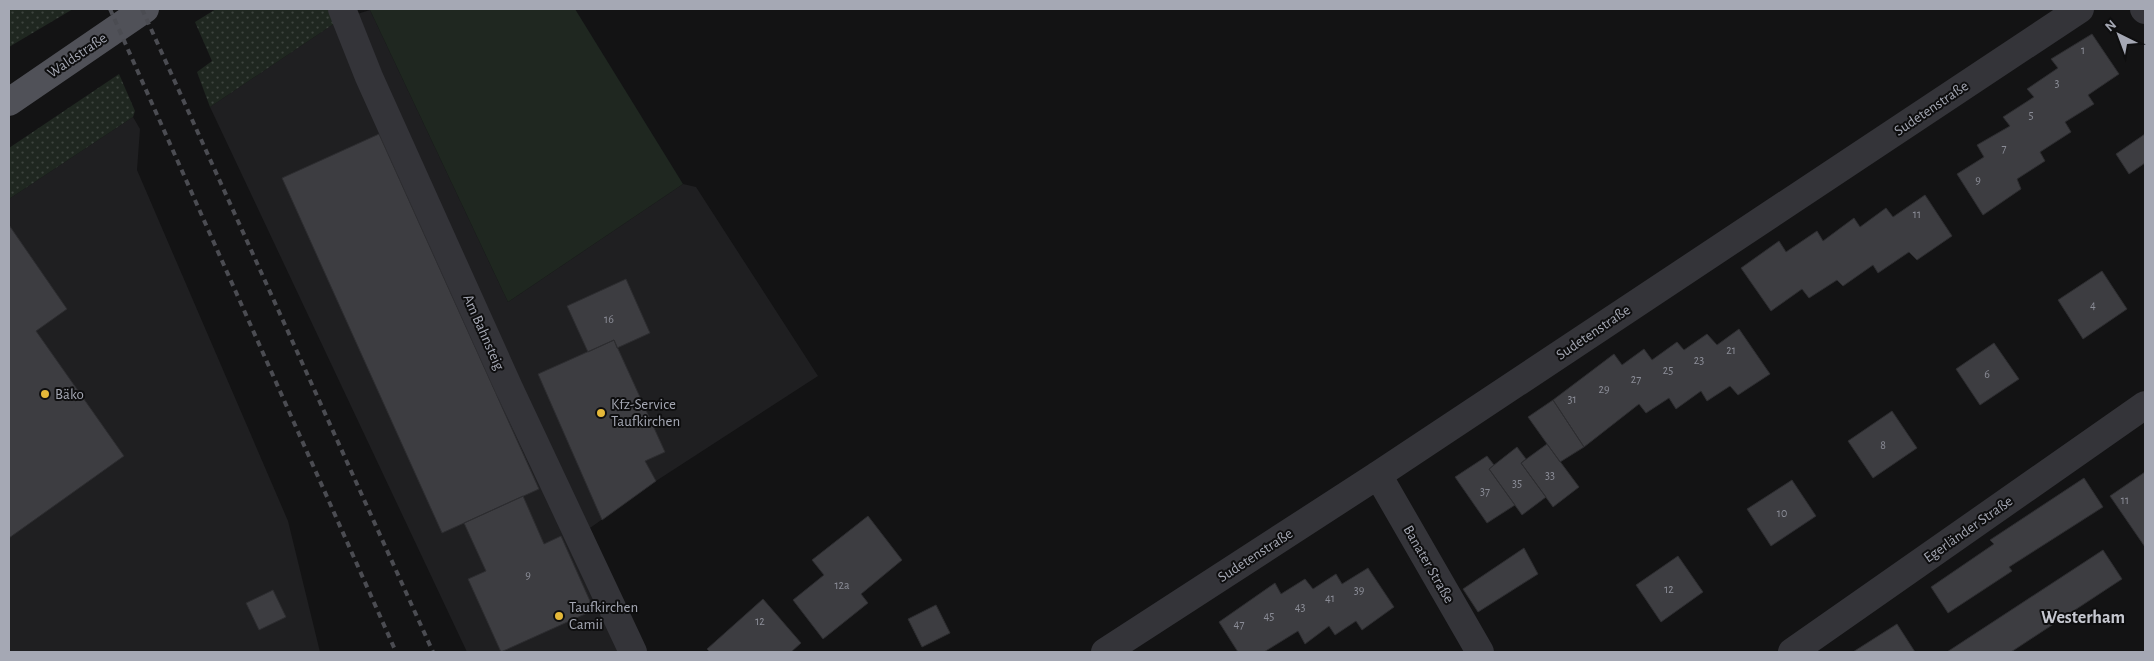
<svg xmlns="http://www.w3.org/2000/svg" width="2154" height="661" viewBox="0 0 2154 661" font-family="'Alegreya Sans',sans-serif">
  <defs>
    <pattern id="grass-dots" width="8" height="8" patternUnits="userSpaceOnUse" patternTransform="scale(1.25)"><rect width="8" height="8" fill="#1f2720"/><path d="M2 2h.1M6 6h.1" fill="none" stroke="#3d443e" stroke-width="1.8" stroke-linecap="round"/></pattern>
  </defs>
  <rect width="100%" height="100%" fill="#131314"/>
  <path fill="#1f1f21" d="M 370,10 L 508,302 L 683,184 L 696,187 L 818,376 L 656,481 L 590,528 L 645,652 L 467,652 L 210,107 L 341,19 Z
    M 133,117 L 140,129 L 137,170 L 288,521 L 320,652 L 9,652 L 9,199 Z"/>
  <path fill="url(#grass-dots)" d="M 9,9 L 73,9 L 9,47 Z
    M 216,9 L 337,9 L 341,19 L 210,107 L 197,72 L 212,61 L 195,22 Z
    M 119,74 L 135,111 L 133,117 L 9,199 L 9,148 Z"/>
  <path fill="#1f2720" d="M 373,9 L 575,9 L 683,184 L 508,302 L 370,10 Z"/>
  <path fill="#3d3d41" stroke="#2d2d30" d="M 2092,34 L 2119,74 L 2088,95 L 2094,104 L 2065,122 L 2071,132 L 2040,152 L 2045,161 L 2017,179 L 2021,189 L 1983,215 L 1957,174 L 1984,157 L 1977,145 L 2010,126 L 2003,117 L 2034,97 L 2027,89 L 2058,68 L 2051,59 Z
    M 379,134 L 539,489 L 442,533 L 282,178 Z
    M 2145,134 L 2145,163 L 2129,174 L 2116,154 Z
    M 1925,195 L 1952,236 L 1917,260 L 1909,252 L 1878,273 L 1873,265 L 1843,286 L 1837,280 L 1809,298 L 1802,289 L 1771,311 L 1741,268 L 1779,241 L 1786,252 L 1817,231 L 1823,241 L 1854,218 L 1860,227 L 1886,208 L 1893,217 Z
    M 9,225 L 67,309 L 36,331 L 124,456 L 9,538 Z
    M 2102,271 L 2127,309 L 2083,339 L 2058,300 Z
    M 626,279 L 650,333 L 617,348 L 614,340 L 588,352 L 567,306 Z
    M 1739,329 L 1770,374 L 1738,395 L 1730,386 L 1707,401 L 1701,391 L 1676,409 L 1669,398 L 1646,413 L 1639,404 L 1584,447 L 1553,400 L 1614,354 L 1622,365 L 1644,349 L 1652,360 L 1677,342 L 1684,350 L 1707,334 L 1717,345 Z
    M 614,340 L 665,452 L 645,461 L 656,481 L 602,520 L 538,374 Z
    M 1994,343 L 2019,379 L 1980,405 L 1956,369 Z
    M 1553,400 L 1584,447 L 1560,462 L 1528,417 Z
    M 1892,411 L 1917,448 L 1873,478 L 1848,441 Z
    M 1547,444 L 1579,487 L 1553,507 L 1521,463 Z
    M 1517,447 L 1526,459 L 1521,463 L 1546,497 L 1522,515 L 1489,469 Z
    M 1487,456 L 1494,465 L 1489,469 L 1515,505 L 1487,523 L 1455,477 Z
    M 2145,472 L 2145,547 L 2110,496 Z
    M 2084,478 L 2103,507 L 2009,567 L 2012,571 L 1948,613 L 1931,587 L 1994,544 L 1990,540 Z
    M 1792,480 L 1816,516 L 1771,546 L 1747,509 Z
    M 523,496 L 544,544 L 561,536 L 594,610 L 501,652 L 468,579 L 486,571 L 464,523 Z
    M 868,516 L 902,560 L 861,594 L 868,603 L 823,639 L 793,600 L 824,575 L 812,560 Z
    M 1524,548 L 1538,574 L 1478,612 L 1463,589 Z
    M 2103,550 L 2122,579 L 2011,652 L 1947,652 Z
    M 1678,556 L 1703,592 L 1661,622 L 1636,585 Z
    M 1368,568 L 1394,607 L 1362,630 L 1356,621 L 1335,635 L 1329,626 L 1305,644 L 1298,631 L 1264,652 L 1238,652 L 1219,622 L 1275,583 L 1281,594 L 1305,579 L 1313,589 L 1336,574 L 1342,584 Z
    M 273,590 L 286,617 L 259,630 L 246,603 Z
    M 763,599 L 801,643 L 791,652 L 710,652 L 707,649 Z
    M 936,605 L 950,633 L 922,647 L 908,619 Z
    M 1897,624 L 1915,652 L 1853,652 Z"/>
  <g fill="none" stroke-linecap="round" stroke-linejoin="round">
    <path stroke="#343439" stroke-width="28" d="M 342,9 L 369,77 L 509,388 L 633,652
      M 2144,9 L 2145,10
      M 1378,475 L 1480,652
      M 1105,652 L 1378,475 L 2080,9
      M 1792,652 L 2145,405"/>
    <path stroke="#505158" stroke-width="28" d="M 9,102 L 145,9"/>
    <path stroke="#4b4c52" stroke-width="4" stroke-dasharray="6 5" stroke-linecap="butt" d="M 110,9 L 396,652
      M 142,9 L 433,652"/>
  </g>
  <g fill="#e5b839" stroke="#0e0e0f" stroke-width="2">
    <circle cx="45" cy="394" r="5"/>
    <circle cx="601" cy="413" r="5"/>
    <circle cx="559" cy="616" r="5"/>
  </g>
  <g text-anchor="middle" stroke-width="4" stroke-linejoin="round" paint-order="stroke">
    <g font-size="12" fill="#8b8d97">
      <text x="2083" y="54">1</text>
      <text x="2057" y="87">3</text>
      <text x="2031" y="119">5</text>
      <text x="2004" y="152">7</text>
      <text x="1978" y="184">9</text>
      <text x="1917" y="218">11</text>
      <text x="2093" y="309">4</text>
      <text x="609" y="323">16</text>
      <text x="1731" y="354">21</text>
      <text x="1699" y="364">23</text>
      <text x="1668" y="374">25</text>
      <text x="1987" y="378">6</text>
      <text x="1636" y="383">27</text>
      <text x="1604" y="393">29</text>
      <text x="1572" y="403">31</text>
      <text x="1883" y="449">8</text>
      <text x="1550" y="479">33</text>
      <text x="1517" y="487">35</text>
      <text x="1485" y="495">37</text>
      <text x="2125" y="504">11</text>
      <text x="1782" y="517">10</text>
      <text x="528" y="579">9</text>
      <text x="842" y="589">12a</text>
      <text x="1669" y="593">12</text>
      <text x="1359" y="594">39</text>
      <text x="1330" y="602">41</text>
      <text x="1300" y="611">43</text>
      <text x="1269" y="620">45</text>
      <text x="760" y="625">12</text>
      <text x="1239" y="628">47</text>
    </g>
    <g font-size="15" fill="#a5a8b4" stroke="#0e0e0f">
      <text transform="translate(77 55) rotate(-34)" y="5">Waldstraße</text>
      <text transform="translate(1931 108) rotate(-34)" y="5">Sudetenstraße</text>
      <text transform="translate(484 332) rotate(66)" y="5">Am Bahnsteig</text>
      <text transform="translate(1593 332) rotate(-34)" y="5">Sudetenstraße</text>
      <text transform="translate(1968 529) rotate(-35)" y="5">Egerländer Straße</text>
      <text transform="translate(1255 555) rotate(-33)" y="5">Sudetenstraße</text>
      <text transform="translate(1429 564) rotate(60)" y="5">Banater Straße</text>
    </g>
    <g font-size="15" fill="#a5a8b4" stroke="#0e0e0f" text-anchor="start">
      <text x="55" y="399">Bäko</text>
      <text x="611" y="409">Kfz-Service<tspan x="611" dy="17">Taufkirchen</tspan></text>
      <text x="569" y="612">Taufkirchen<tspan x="569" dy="17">Camii</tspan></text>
    </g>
    <g font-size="18" font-weight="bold" fill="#c6c8d0" stroke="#0e0e0f">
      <text x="2083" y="623">Westerham</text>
    </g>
  </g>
  <rect width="2154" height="661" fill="none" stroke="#a5a8b4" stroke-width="20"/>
  <g transform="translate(2119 35) rotate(318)" stroke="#0e0e0f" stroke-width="4" paint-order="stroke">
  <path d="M0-4L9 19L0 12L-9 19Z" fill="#a5a8b4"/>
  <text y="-8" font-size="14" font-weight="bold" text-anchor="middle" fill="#a5a8b4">N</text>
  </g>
</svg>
